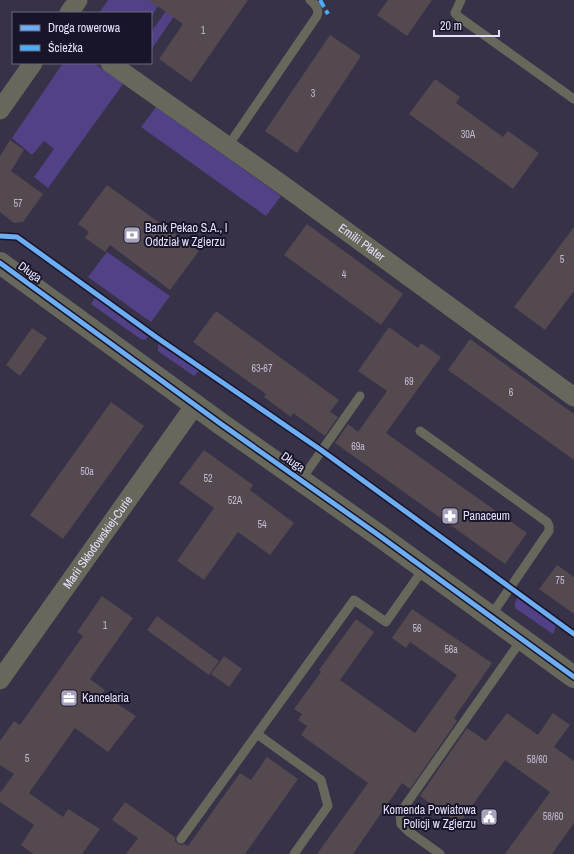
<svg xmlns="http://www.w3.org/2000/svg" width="574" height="854" viewBox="0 0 574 854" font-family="'Archivo Narrow',sans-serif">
  <rect width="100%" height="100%" fill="#373248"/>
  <path fill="#534187" d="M 108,0 L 149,0 L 158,6 L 151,17 L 151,13 L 99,13 Z
    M 174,0 L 185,0 L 151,50 L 151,32 Z
    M 63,63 L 94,63 L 123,84 L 48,188 L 34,177 L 54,149 L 44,141 L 32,155 L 12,138 Z
    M 156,107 L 281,196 L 266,216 L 141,127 Z
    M 107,252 L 170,296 L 151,322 L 88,277 Z
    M 95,298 L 148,337 L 146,339 L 142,340 L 91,304 Z
    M 158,344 L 199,371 L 194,376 L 158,351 Z
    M 517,598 L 556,626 L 553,634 L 515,608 L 515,603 Z"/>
  <path fill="#53494e" d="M 149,0 L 248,0 L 191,82 L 159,59 L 183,24 Z
    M 388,0 L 432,0 L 407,36 L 377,15 Z
    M 330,35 L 361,56 L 297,153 L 265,131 Z
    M 435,79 L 460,97 L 456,103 L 503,137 L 508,131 L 539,153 L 513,189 L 409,114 Z
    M 10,140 L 24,150 L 11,171 L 43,194 L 23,222 L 14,223 L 0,212 L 0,156 Z
    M 107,185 L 199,251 L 170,290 L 110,245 L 105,252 L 85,238 L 89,232 L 78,224 Z
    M 307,224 L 403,294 L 381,325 L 284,255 Z
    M 574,227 L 574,291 L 545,330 L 514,307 Z
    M 216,311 L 339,400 L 330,412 L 338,417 L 325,436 L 293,413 L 291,417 L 264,397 L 266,394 L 193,342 Z
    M 389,327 L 418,348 L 421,343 L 441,357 L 386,433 L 527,533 L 505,564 L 335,443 L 348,424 L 358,432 L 387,391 L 358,371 Z
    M 32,328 L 47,338 L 20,376 L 6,365 Z
    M 470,339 L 574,414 L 574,460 L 448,370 Z
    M 111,402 L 144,426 L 63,539 L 30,515 Z
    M 204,450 L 253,485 L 250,490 L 294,523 L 270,555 L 238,532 L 204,580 L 177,561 L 214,508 L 179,483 Z
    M 557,565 L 574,577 L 574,614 L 539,589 Z
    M 102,596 L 133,618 L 90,679 L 105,690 L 102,694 L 136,716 L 108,752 L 75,728 L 29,793 L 63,817 L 68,809 L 100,829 L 82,854 L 33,854 L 21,845 L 34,825 L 0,802 L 0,793 L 14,774 L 0,765 L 0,741 L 14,721 L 20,725 L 83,636 L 77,632 Z
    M 412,609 L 492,663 L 454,718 L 457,721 L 410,789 L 402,783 L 353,854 L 317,854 L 368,783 L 301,735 L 307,726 L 298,720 L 302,714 L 294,709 L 321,672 L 319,670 L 356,619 L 374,632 L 340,680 L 415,733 L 457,675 L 410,642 L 406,648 L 392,638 Z
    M 157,616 L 219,661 L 209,675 L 147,630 Z
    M 224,656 L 242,669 L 229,687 L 211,674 Z
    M 507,713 L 538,735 L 553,713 L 570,725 L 554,747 L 574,761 L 574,823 L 552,854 L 505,854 L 550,792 L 505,760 L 459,824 L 420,796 L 467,728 L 486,741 Z
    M 267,757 L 298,779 L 245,854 L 126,854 L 138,838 L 112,820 L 125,802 L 175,837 L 175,841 L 178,844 L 181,845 L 184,844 L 188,846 L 240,773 L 251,780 Z"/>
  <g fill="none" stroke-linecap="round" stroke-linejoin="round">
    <path stroke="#68675b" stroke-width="9" d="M 461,0 L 455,13 L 459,17 L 574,99
      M 228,146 L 317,16 C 320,9 315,4 310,0
      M 420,431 L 547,522 L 549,526 L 549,531 L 542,541 L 490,617
      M 301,480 L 360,396
      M 257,734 L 321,780 L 328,806 L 294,854
      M 181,839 L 354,600 L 386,622 L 424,568
      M 440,854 L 408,831 L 401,824 L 400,813 L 522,639"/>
    <g stroke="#68675b" stroke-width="19">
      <path d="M 69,13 L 78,0"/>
      <path id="s1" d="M 110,63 L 287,188 L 574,397"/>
      <path d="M 0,110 L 33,63"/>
      <path id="s2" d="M 0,680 L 195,405"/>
    </g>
    <path stroke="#68675b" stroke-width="22" d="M 0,263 L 221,424 L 377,534 L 574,677"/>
    <path stroke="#49aef6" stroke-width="4" stroke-dasharray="8 4" stroke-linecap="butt" d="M 320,0 L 328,14"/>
    <g stroke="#191528" stroke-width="8">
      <path id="cycleway" d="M 0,236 L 17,237 L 156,337 L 321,450 L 574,634
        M 0,263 L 221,424 L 377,534 L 574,677"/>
    </g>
    <use href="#cycleway" stroke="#6dadf4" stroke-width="5"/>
  </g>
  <defs>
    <g id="bank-square" transform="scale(0.9)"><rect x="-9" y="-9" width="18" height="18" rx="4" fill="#a7a3bc" stroke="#191528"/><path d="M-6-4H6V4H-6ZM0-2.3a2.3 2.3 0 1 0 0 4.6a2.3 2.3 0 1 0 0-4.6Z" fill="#fff"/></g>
    <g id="pharmacy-square" transform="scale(0.9)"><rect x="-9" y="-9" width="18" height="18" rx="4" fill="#a7a3bc" stroke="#191528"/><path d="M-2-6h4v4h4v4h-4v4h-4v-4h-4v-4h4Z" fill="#fff"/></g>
    <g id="office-square" transform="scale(0.9)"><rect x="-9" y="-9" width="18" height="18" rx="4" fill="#a7a3bc" stroke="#191528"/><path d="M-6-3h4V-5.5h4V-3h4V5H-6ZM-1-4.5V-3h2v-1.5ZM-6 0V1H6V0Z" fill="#fff"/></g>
    <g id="civic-square" transform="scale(0.9)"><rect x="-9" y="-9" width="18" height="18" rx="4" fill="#a7a3bc" stroke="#191528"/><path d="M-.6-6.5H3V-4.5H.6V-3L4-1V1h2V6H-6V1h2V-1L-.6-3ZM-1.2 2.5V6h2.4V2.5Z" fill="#fff"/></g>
  </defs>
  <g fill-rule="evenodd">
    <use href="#bank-square" x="132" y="235"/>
    <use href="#pharmacy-square" x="450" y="516"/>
    <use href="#office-square" x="69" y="698"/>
    <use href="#civic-square" x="489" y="817"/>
  </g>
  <g text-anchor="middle" stroke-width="4" stroke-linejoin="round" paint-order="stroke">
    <g font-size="10" fill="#c0bad0">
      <text x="203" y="34">1</text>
      <text x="313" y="97">3</text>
      <text x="468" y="138">30A</text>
      <text x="18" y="207">57</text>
      <text x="562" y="263">5</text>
      <text x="344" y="278">4</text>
      <text x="262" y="372">63-67</text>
      <text x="409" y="385">69</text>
      <text x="511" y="396">6</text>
      <text x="358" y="450">69a</text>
      <text x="87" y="475">50a</text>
      <text x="208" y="482">52</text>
      <text x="235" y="504">52A</text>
      <text x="262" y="528">54</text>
      <text x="560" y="584">75</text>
      <text x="105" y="629">1</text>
      <text x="417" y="632">56</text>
      <text x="451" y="653">56a</text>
      <text x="27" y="762">5</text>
      <text x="537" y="763">58/60</text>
      <text x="553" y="820">58/60</text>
    </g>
    <g font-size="12" fill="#e4e0fb" stroke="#191528" text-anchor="start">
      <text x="145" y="232">Bank Pekao S.A., I<tspan x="145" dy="14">Oddział w Zgierzu</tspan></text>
      <text x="463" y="520">Panaceum</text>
      <text x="82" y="702">Kancelaria</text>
      <text x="476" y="814" text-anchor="end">Komenda Powiatowa<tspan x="476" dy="14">Policji w Zgierzu</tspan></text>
    </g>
    <g font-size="12" fill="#e4e0fb" stroke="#191528">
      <text dy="4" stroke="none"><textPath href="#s1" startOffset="309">Emilii Plater</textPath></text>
      <text transform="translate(30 272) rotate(36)" y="4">Długa</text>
      <text transform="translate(293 462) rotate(35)" y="4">Długa</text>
      <text dy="4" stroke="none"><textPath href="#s2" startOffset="169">Marii Skłodowskiej-Curie</textPath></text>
    </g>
  </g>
  <rect x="12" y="12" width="140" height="52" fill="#191528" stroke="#6a667c"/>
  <rect x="20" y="25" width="20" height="6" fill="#6dadf4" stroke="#6a667c"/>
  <text x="48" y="32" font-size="12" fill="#e4e0fb">Droga rowerowa</text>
  <rect x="20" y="45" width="20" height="6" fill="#49aef6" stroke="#6a667c"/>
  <text x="48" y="52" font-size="12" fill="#e4e0fb">Ścieżka</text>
  <path d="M434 30v6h65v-6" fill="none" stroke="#e4e0fb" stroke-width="2"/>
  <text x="440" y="30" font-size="12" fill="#e4e0fb" stroke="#191528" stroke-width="3" paint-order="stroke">20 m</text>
</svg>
